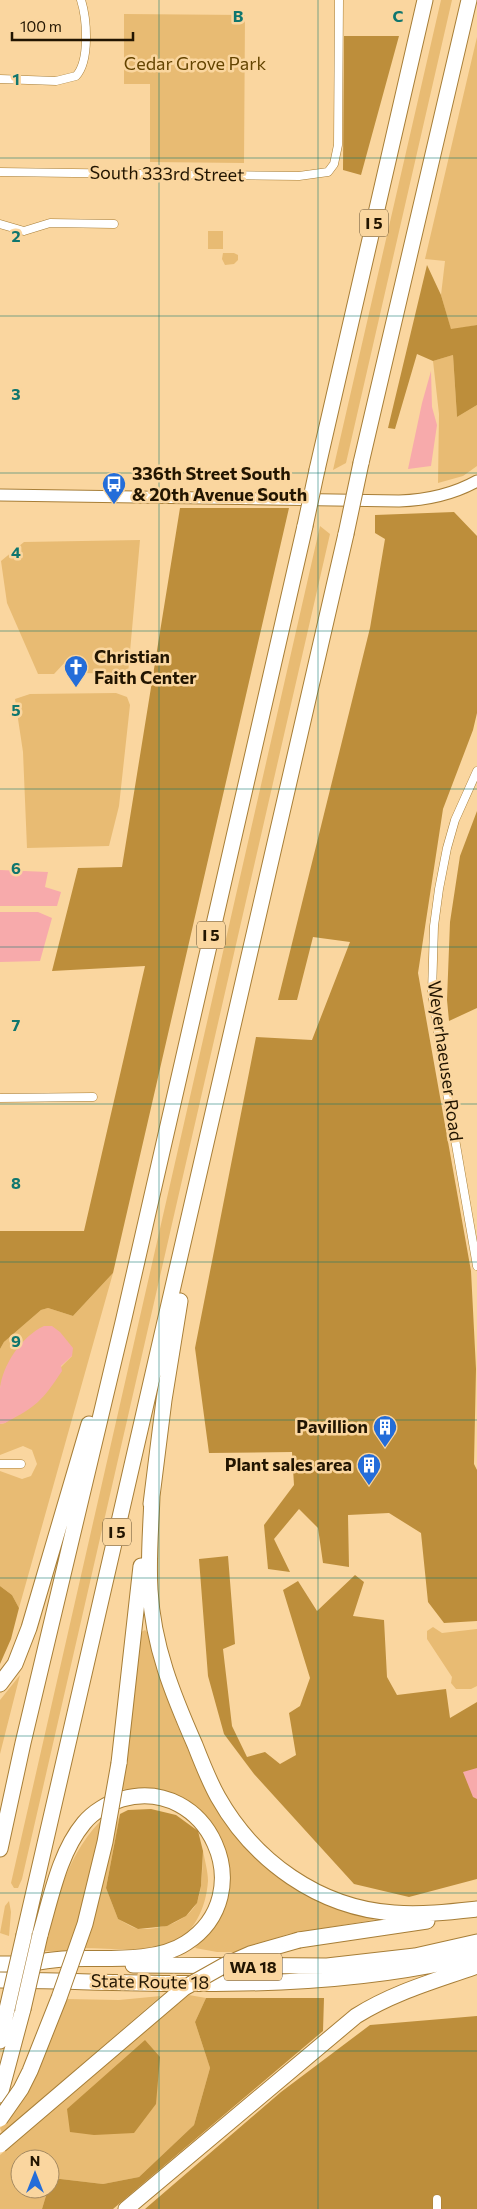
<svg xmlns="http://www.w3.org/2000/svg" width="477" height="2209" viewBox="0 0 477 2209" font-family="Commissioner,sans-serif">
  <rect width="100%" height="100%" fill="#fad69f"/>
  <path fill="#e8bb73" d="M 441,0 L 452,0 L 346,463 L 333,470 Z
    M 124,14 L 245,15 L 244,163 L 150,162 L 150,84 L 124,84 Z
    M 477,37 L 477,325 L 451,330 L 441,295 L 445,261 L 425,259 Z
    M 208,231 L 223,231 L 223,249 L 208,249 Z
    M 223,253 L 234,253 L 238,255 L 238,260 L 234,264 L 225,265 L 222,259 Z
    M 453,355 L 457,417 L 477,405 L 477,466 L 463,476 L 438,483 L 439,414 L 433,361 Z
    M 320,526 L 330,534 L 22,1879 L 18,1888 L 14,1888 L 11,1883 Z
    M 140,540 L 128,674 L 81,673 L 68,659 L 54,674 L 38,674 L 7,603 L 1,561 L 24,542 Z
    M 116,693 L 127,697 L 130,705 L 119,806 L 109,846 L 27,848 L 23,752 L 15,699 L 30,694 Z
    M 113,1273 L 19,1608 L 12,1595 L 0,1586 L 0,1471 L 22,1479 L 31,1476 L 37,1464 L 32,1450 L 23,1446 L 0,1455 L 0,1424 L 5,1423 L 72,1356 L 7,1366 L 0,1388 L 0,1349 L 4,1342 L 41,1310 L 48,1308 L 73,1316 Z
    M 433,1627 L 442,1633 L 477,1629 L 477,1686 L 471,1689 L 456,1689 L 451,1683 L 452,1677 L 427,1639 L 427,1631 Z
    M 145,1630 L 148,1633 C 161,1689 182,1742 209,1792 C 219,1811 230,1831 244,1847 C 257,1862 274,1875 290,1886 C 317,1903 345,1909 375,1918 L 373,1920 L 288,1934 L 235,1952 L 217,1952 L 195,1948 L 212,1927 L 225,1904 L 229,1886 L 229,1869 L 225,1849 L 217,1832 L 204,1817 L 156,1791 L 121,1789 L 141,1632 Z
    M 20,1675 L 0,1754 L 0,1700 Z
    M 120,1814 L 106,1888 L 118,1919 C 124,1922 133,1928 139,1929 C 160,1930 188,1922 197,1902 C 203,1887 202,1867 203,1851 C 205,1861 208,1872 208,1881 C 206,1908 194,1936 167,1945 C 141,1953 110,1948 83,1948 L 115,1827 Z
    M 106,1816 L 70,1952 L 44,1951 C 55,1903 68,1850 106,1816 Z
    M 9,1901 L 11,1912 L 9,1936 L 0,1933 L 5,1906 Z
    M 189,1995 L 206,1998 L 195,2022 L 210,2068 L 194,2125 L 139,2177 L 103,2184 L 52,2178 L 50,2184 L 50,2159 L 20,2159 L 20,2189 L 48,2189 L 42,2209 L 0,2209 L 0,2155 L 158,2018 Z
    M 161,1996 L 2,2133 L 0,2128 L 15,2109 L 66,1999 L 119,2000 Z"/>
  <path fill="#bd8e3b" d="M 344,36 L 399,36 L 361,175 L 343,170 Z
    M 427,265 L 441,295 L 451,329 L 477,325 L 477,405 L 457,417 L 453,355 L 433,361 L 417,354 L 395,429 L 388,428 Z
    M 180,508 L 289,508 L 113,1273 L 73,1316 L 48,1308 L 41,1310 L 4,1342 L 0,1349 L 0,1231 L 84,1231 L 145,966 L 52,971 L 78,868 L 122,867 Z
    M 454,512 L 477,536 L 477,713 L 473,730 L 443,809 L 418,973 L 471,1271 L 476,1369 L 474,1464 L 477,1470 L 477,1621 L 444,1623 L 428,1602 L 421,1533 L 389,1513 L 348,1515 L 349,1567 L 323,1563 L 318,1528 L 299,1509 L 274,1539 L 290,1572 L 268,1569 L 264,1525 L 294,1485 L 292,1452 L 209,1453 L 195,1348 L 256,1037 L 312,1040 L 350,942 L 313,937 L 297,1000 L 278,1000 L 370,628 L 385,539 L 375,533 L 375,515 Z
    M 477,811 L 477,1008 L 449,1021 L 447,1000 L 450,922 L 460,856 Z
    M 228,1556 L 235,1644 L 223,1649 L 232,1726 L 247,1757 L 265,1752 L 280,1764 L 296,1755 L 289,1713 L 300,1706 L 310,1678 L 283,1590 L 298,1581 L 317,1611 L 355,1575 L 364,1582 L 353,1616 L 384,1620 L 387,1677 L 397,1695 L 446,1689 L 450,1718 L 477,1702 L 477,1879 L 409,1897 L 354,1884 L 254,1774 L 224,1734 L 208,1676 L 199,1559 Z
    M 0,1586 L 12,1595 L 19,1608 L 11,1639 L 0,1664 Z
    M 151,1809 L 176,1815 L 198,1831 L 203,1851 L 201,1886 L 197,1903 L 186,1916 L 167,1926 L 138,1929 L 118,1919 L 106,1888 L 120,1814 L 128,1810 Z
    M 206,1998 L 324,1998 L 323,2031 L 113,2209 L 42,2209 L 48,2189 L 50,2189 L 52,2178 L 103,2184 L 139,2177 L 194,2125 L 210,2068 L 195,2022 Z
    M 477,2016 L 477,2209 L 145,2209 L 281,2092 L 370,2025 Z
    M 145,2040 L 160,2057 L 156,2104 L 134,2133 L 94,2135 L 70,2132 L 67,2109 Z"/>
  <path fill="#f7aaab" d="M 431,371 L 432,407 L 437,425 L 431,466 L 408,469 L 422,403 Z
    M 0,870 L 48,872 L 45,887 L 61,892 L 57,906 L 0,906 Z
    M 0,912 L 38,912 L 52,918 L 40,961 L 0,962 Z
    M 44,1326 L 52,1326 L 60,1332 L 73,1348 L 72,1356 L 61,1366 L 62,1371 C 42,1401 37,1406 5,1423 L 0,1424 C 0,1412 0,1400 0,1388 C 3,1364 22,1336 44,1326 Z
    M 477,1768 L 477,1799 L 473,1797 L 463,1772 Z"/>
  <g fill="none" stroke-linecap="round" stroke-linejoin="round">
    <g stroke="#a77e37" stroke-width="9">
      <path id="minor" d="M 0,79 L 56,81 L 76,76 C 90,61 87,19 81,0
        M 0,172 L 299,176 L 328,172 L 334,164 L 338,145 L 339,0
        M 0,224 L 24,231 L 50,223 L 114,224
        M 477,771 L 455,820 L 447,848 L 439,889 L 434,926 L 432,993 L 447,1093 L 477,1266
        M 0,1098 L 93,1097
        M 0,1464 L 21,1464
        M 437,2209 L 437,2199"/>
    </g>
    <g stroke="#a77e37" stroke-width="13">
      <path id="secondary" d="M 0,495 L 399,501 C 427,500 452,495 477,481"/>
    </g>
    <g stroke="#a77e37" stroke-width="17">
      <path id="motorway" d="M 361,463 L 469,0
        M 317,470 L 425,0
        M 152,1496 C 151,1527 148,1559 150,1590 C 153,1646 173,1695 195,1745 C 202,1763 209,1781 218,1797 C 254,1861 319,1908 394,1913 C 422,1915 449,1912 477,1909
        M 151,1504 L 164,1400 L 180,1301
        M 0,1684 L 15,1664 L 29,1628 L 89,1424
        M 119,1763 L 141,1566
        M 0,1849 L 23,1743 L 124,1318 L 305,526
        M 24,1935 L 346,534
        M 299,1940 L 427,1921
        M 0,1964 L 30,1964
        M 26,1964 C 38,1962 51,1960 63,1959 C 100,1957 154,1964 186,1943 C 262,1894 208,1775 122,1799 C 108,1803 93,1812 84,1823 C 59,1853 51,1898 40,1935
        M 133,1965 L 327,1966 L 415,1956 L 477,1942
        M 0,1980 C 159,1982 322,1995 477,1955
        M 0,2041 L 7,2009
        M 0,2095 L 23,2009
        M 126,2209 L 356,2016 C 394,1992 435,1981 477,1966"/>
    </g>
    <use href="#minor" stroke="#fff" stroke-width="8"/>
    <use href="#secondary" stroke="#fff" stroke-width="11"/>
    <use href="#motorway" stroke="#fff" stroke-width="15"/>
    <g stroke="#a77e37" stroke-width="17" stroke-linecap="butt">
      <path id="motorway-bridge" d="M 305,526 L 317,470
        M 346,534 L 361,463
        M 7,2009 L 24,1935
        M 23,2009 L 40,1935
        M 0,2119 L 21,2089 L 30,2071 L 59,1998 L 85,1924 L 105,1842 L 119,1763
        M 0,2145 L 184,1988 L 225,1965 L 250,1954 L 299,1940"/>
    </g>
    <use href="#motorway-bridge" stroke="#fff" stroke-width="15"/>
  </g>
  <path fill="none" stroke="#0f766e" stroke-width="1" stroke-opacity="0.55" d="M 159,0 L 159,2209M 318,0 L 318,2209M 0,158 L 477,158M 0,316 L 477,316M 0,473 L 477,473M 0,631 L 477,631M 0,789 L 477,789M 0,947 L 477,947M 0,1104 L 477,1104M 0,1262 L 477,1262M 0,1420 L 477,1420M 0,1578 L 477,1578M 0,1736 L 477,1736M 0,1893 L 477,1893M 0,2051 L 477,2051"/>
  <defs>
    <g id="bus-pin" transform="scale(1.25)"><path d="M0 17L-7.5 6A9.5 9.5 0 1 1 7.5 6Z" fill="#246dd9" stroke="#fad69f"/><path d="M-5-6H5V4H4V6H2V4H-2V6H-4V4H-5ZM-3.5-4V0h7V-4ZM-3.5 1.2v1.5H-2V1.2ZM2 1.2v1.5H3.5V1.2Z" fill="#fff"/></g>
    <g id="church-pin" transform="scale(1.25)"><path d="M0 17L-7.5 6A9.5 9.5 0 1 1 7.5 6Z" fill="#246dd9" stroke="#fad69f"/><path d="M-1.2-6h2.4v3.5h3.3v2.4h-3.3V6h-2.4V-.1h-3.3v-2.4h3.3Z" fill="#fff"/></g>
    <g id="building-pin" transform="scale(1.25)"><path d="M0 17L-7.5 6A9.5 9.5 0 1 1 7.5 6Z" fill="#246dd9" stroke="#fad69f"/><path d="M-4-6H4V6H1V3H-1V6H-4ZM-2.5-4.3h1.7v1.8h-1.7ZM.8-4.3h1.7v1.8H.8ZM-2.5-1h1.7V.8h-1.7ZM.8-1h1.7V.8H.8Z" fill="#fff"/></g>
  </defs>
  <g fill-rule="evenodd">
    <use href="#bus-pin" x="114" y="484"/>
    <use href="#church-pin" x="76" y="667"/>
    <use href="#building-pin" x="385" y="1427"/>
    <use href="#building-pin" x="369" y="1465"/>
  </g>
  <g text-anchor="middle" stroke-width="5" stroke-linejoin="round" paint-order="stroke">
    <g fill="#fad69f" stroke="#634f30" stroke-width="1">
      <rect x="360" y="209.5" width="28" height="27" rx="4"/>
      <rect x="197" y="921.5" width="28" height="27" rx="4"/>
      <rect x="103" y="1518.5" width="28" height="27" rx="4"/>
      <rect x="224" y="1953.5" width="58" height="27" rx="4"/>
    </g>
    <g font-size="16" font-weight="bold" fill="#221501">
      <text x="374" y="229">I 5</text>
      <text x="211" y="941">I 5</text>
      <text x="117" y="1538">I 5</text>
      <text x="253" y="1973">WA 18</text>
    </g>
    <g font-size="18" fill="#644400" stroke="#fad69f">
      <text x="195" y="70">Cedar Grove Park</text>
    </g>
    <g font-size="18" fill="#221501" stroke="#fad69f">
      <text transform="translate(167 174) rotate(1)" y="6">South 333rd Street</text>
      <text transform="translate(445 1061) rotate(82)" y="6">Weyerhaeuser Road</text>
      <text transform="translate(150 1982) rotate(1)" y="6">State Route 18</text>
    </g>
    <g font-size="18" font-weight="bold" fill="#221501" stroke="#fad69f" text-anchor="start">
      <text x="132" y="480">336th Street South<tspan x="132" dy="21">&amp; 20th Avenue South</tspan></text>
      <text x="94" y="663">Christian<tspan x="94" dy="21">Faith Center</tspan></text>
      <text x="368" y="1433" text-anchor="end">Pavillion</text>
      <text x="352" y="1471" text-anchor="end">Plant sales area</text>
    </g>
  </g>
  <g font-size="16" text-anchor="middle" font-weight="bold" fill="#0f766e" stroke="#fad69f" stroke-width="5" stroke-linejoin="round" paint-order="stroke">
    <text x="238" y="22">B</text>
    <text x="398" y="22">C</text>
    <text x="16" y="85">1</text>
    <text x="16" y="242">2</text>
    <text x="16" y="400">3</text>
    <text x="16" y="558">4</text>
    <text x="16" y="716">5</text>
    <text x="16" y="874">6</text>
    <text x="16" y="1031">7</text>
    <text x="16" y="1189">8</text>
    <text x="16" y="1347">9</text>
  </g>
  <g transform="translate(35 2174)"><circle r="24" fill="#fad69f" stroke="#a48960"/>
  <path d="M0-4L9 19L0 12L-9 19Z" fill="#246dd9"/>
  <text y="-8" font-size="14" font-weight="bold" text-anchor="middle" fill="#221501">N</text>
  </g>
  <path d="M12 32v8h121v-8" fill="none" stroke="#221501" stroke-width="2.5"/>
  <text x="20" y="32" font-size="15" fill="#221501" stroke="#fad69f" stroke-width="4" paint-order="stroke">100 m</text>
</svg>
